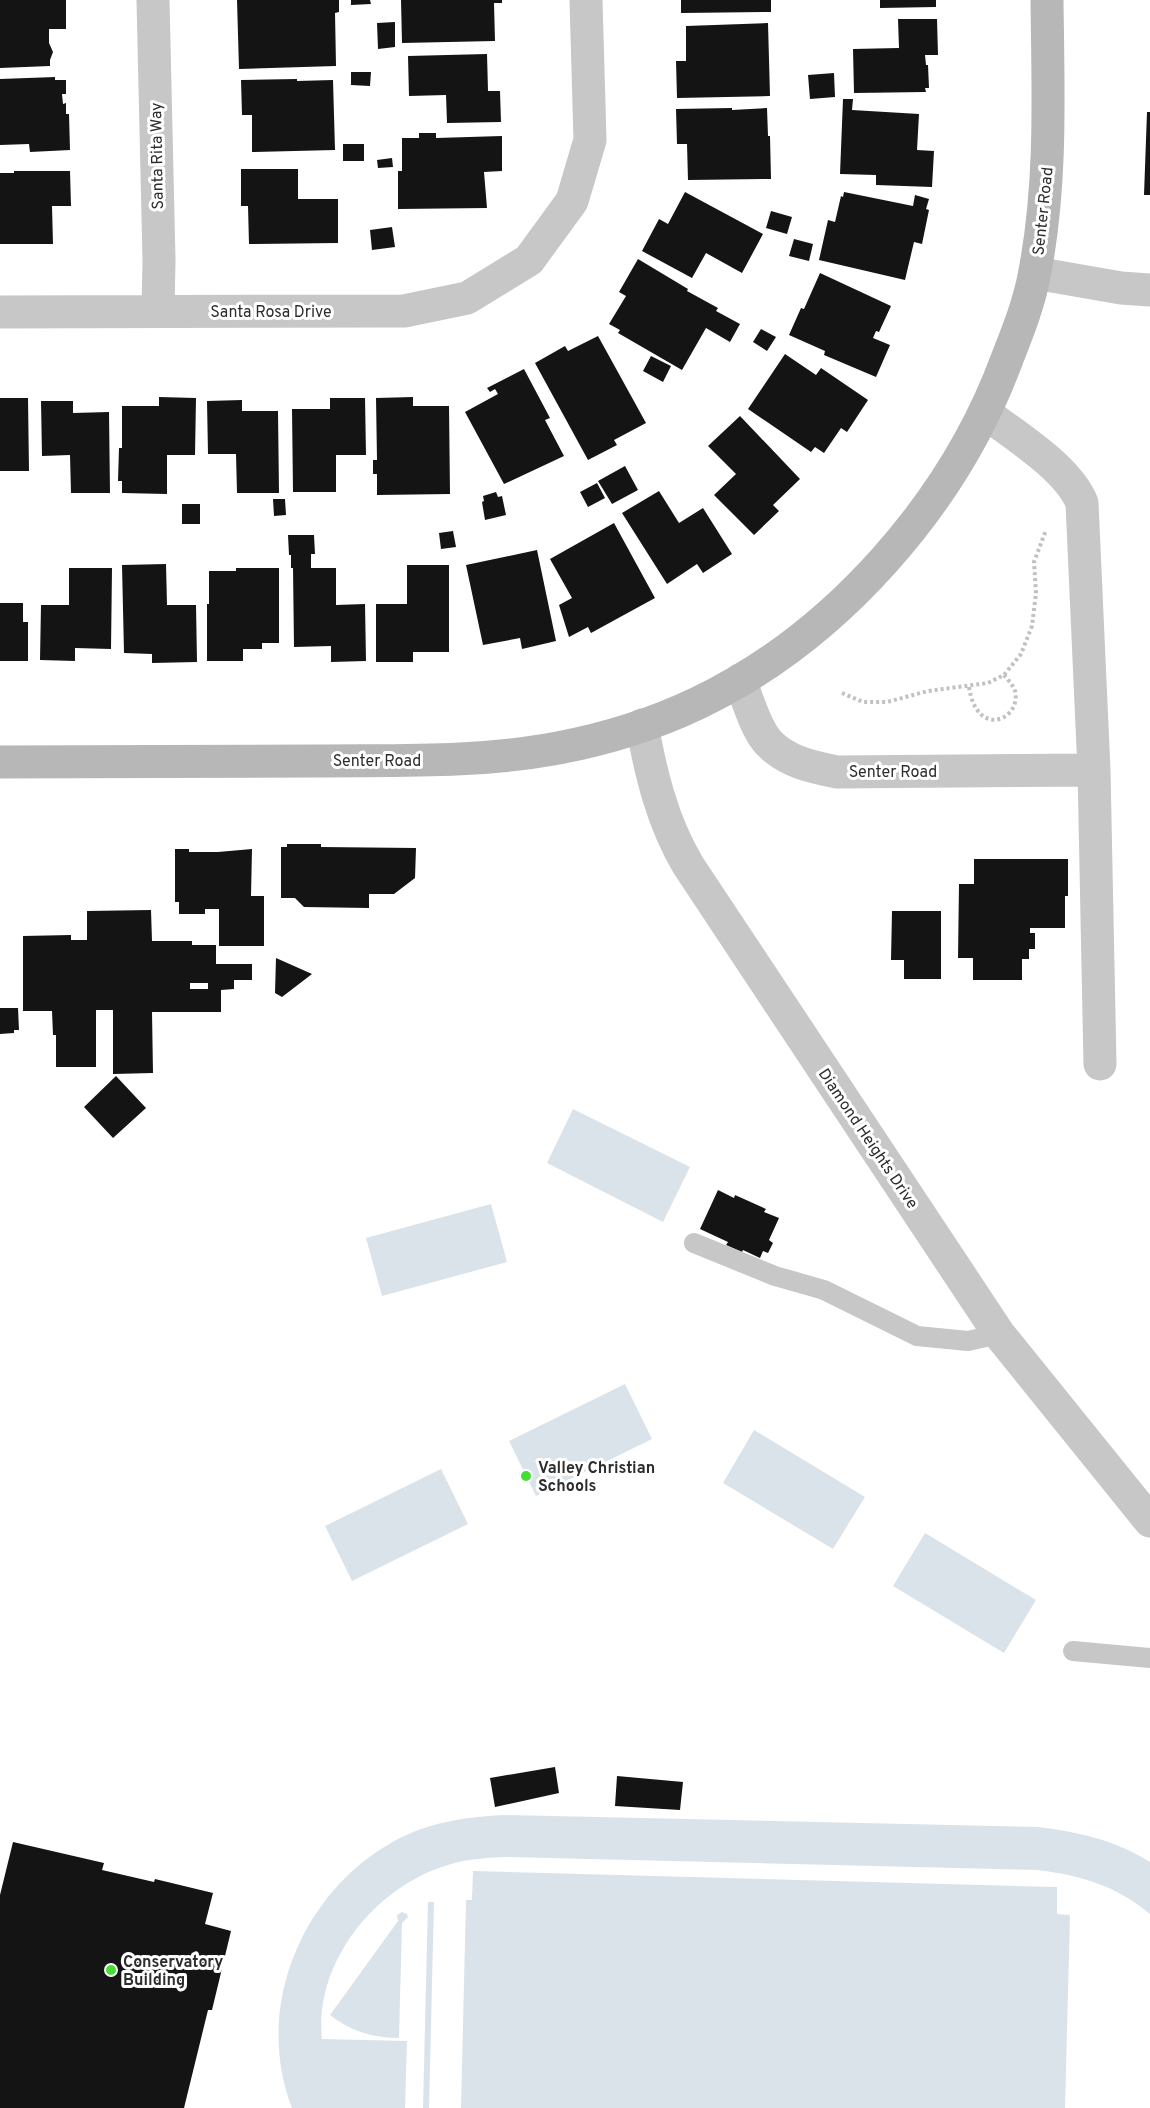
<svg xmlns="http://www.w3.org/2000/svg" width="1150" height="2108" viewBox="0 0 1150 2108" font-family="Overpass,sans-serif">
  <rect width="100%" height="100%" fill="#fff"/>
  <path fill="#dbe3ea" d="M 573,1109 L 690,1167 L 663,1222 L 547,1163 Z
    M 491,1204 L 507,1262 L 382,1296 L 366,1238 Z
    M 625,1384 L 652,1439 L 536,1496 L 509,1441 Z
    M 754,1430 L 865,1497 L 833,1549 L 723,1483 Z
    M 441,1469 L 468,1524 L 352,1581 L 325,1526 Z
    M 925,1533 L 1036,1600 L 1004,1653 L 893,1586 Z
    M 504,1815 L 1038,1827 C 1079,1832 1115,1840 1150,1862 L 1150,1914 C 1117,1886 1080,1875 1037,1870 L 503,1857 C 485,1858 466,1859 448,1865 C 376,1886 314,1962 322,2039 L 407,2041 L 405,2108 L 292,2108 C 252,2005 305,1885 402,1837 C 435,1821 469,1817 504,1815 Z
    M 473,1871 L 1057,1887 L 1057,1914 L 1070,1915 L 1065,2108 L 461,2108 L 466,1900 L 472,1900 Z
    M 428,1902 L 434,1902 L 429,2108 L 423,2108 Z
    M 402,1912 L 407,1914 L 408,1917 L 402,1923 L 399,2038 C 373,2038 350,2031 330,2015 L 398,1921 L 397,1915 Z"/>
  <path fill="#141414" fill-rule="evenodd" d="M 0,0 L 66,0 L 66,29 L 49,29 L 49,43 L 53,52 L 50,60 L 50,66 L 0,68 Z
    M 237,0 L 339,0 L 339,12 L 335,13 L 336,66 L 239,69 Z
    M 351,0 L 370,0 L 371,4 L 351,5 Z
    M 401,0 L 502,0 L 502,3 L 494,3 L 495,41 L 402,43 Z
    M 681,0 L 771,0 L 771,12 L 681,13 Z
    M 880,0 L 936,0 L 936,7 L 880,8 Z
    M 898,19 L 937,19 L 938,55 L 925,55 L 926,65 L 928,65 L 929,88 L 925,88 L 926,92 L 854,93 L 853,49 L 899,48 Z
    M 395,22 L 395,47 L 378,49 L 377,23 Z
    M 768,23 L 770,96 L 677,98 L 676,61 L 686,61 L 686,26 Z
    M 487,54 L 488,91 L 500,91 L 501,122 L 447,123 L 446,95 L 409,96 L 408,56 Z
    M 351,72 L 371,72 L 370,86 L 351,85 Z
    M 834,73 L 835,97 L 810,99 L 808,75 Z
    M 55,77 L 55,80 L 66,80 L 66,94 L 62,94 L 63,104 L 66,103 L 66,114 L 69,114 L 70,150 L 30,152 L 29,144 L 0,145 L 0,79 Z
    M 297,79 L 297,81 L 333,80 L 335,150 L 252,152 L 252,115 L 242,115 L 241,80 Z
    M 843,99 L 853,99 L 852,110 L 919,114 L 917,150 L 934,151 L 932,187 L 876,185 L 876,175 L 840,174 Z
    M 732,108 L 732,110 L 767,108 L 768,136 L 770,136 L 771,179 L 688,180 L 687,144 L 677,144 L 676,109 Z
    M 1147,112 L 1150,112 L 1150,195 L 1144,195 Z
    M 419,133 L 436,133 L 436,138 L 502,136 L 502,171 L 484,172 L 487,208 L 398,209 L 398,171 L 402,171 L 402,138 L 419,138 Z
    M 343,144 L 364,144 L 364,161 L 343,161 Z
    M 392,158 L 393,167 L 378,168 L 377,160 Z
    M 241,169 L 298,169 L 298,199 L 338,199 L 338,243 L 249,244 L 248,206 L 241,206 Z
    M 14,171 L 70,171 L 71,206 L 52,206 L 53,244 L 0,244 L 0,173 L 14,173 Z
    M 685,192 L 763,234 L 742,273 L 706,253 L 692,278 L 642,251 L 659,219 L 668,224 Z
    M 844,192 L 913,206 L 915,195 L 929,199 L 926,209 L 929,210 L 922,244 L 914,242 L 905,280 L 819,260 L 828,220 L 835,222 L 841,196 L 843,197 Z
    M 771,211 L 792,217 L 787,234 L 766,228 Z
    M 392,227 L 395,247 L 372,250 L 370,230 Z
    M 794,239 L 813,244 L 809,261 L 789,256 Z
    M 638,259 L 688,289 L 687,291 L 718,308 L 716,311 L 740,324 L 730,342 L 706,328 L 682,370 L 618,333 L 620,330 L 609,324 L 626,296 L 619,292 Z
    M 820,273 L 891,306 L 879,332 L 876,331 L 873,338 L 890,345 L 876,377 L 824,355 L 825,351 L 789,335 L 801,308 L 804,309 Z
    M 761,329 L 776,337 L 767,351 L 753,342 Z
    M 598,336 L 646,423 L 614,440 L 617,445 L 588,460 L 535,363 L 565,346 L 568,351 Z
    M 785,354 L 816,375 L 821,368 L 868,400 L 847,432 L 841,428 L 824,453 L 815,447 L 811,452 L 748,409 Z
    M 651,356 L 671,366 L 663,382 L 643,371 Z
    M 524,369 L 550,418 L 545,420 L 564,456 L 504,484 L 465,412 L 498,394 L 495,389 L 490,392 L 487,388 Z
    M 159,397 L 196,398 L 195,455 L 167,455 L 167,494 L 122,493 L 122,481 L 118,481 L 119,448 L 122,448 L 122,406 L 159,406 Z
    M 413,397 L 413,406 L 449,406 L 450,494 L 377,495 L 377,474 L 373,474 L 373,460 L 377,460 L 376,398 Z
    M 0,398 L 28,398 L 29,471 L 0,471 Z
    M 330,398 L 365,398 L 366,455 L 336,455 L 336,492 L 293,492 L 292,409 L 330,409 Z
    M 242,400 L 242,411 L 278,411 L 279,493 L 237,493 L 236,454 L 208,454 L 207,401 Z
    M 41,401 L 73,401 L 73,413 L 109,412 L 110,493 L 71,493 L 70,455 L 42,456 Z
    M 740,416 L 800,479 L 773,505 L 779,511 L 754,535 L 714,495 L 736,474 L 708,446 Z
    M 625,466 L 638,490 L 612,504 L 598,481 Z
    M 597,483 L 605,498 L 588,507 L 580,492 Z
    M 659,491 L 679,523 L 703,508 L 732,554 L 703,573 L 697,564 L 667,584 L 622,513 Z
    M 496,492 L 498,497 L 502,496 L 506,515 L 485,520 L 482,502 L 484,501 L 483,496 Z
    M 273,499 L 285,499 L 286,515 L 274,516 Z
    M 182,504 L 200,504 L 200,524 L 182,524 Z
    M 614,523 L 655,598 L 591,633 L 588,627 L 569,637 L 559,605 L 572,598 L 550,559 Z
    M 453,531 L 456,547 L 441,549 L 439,533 Z
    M 288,535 L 314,535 L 315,554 L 311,554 L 311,568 L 336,568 L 336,605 L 365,604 L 366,661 L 331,662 L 331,646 L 294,647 L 293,568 L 291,568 L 291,555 L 289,555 Z
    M 537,550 L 556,641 L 522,649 L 520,638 L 483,645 L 466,565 Z
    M 166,564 L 167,605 L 196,605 L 197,662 L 152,663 L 152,654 L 124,653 L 122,565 Z
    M 407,565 L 449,565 L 449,652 L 413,652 L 413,662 L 376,662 L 376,604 L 407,604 Z
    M 69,568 L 112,568 L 111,649 L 75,648 L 75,661 L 40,660 L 41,605 L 69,605 Z
    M 236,568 L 279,568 L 279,643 L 262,643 L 262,649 L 243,649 L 243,661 L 207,661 L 207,604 L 209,604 L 209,571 L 236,571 Z
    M 0,603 L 23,603 L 23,622 L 28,622 L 28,661 L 0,661 Z
    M 287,844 L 321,844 L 321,847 L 416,848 L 415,878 L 394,894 L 369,894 L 369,908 L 304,907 L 295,898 L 281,898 L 281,847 L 287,847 Z
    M 175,849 L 189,849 L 189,852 L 218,852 L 252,849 L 251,896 L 264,896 L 264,946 L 219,946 L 219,909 L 205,909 L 205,914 L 179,914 L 179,902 L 175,902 Z
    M 974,859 L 1068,859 L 1068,896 L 1065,896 L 1065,928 L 1030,928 L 1030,933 L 1035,933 L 1035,949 L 1029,949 L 1029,959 L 1022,959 L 1022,980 L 973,980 L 973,958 L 958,958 L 959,884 L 974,884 Z
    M 151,910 L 152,941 L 192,941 L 192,945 L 216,945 L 216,964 L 252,964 L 252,980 L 234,980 L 234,989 L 221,990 L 221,1012 L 152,1012 L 153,1073 L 113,1074 L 113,1010 L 96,1010 L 96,1067 L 56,1067 L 56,1035 L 53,1035 L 52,1011 L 23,1011 L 23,936 L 71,935 L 71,940 L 87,940 L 87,911 ZM 190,983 L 208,983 L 208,989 L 190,989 Z
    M 892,911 L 941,911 L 941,979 L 904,979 L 904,960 L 891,960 Z
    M 276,958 L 312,974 L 282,997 L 275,993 Z
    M 0,1008 L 18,1008 L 19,1030 L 14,1030 L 14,1033 L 0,1034 Z
    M 116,1076 L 146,1108 L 113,1138 L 84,1107 Z
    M 718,1190 L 734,1198 L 735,1195 L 766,1209 L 764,1212 L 779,1218 L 769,1240 L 773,1243 L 768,1253 L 763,1251 L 760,1258 L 743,1250 L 742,1252 L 726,1245 L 728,1242 L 700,1229 Z
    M 555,1767 L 559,1793 L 495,1807 L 490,1778 Z
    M 617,1776 L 683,1782 L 680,1810 L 615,1806 Z
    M 13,1842 L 104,1863 L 102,1870 L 154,1882 L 155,1879 L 213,1893 L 205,1924 L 231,1931 L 212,2010 L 208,2010 L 184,2108 L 0,2108 L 0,1895 Z"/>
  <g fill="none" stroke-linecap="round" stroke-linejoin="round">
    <path stroke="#c1c1c1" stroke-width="4" stroke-dasharray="3 3" stroke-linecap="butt" d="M 969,687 C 977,740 1022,719 1015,691 C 1013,685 1008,680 1004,675
      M 842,693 L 863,702 L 887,702 L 928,691 L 988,683 L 1004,675 L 1021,654 L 1032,626 L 1036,593 L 1034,562 L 1046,530"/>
    <path stroke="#c7c7c7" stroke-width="20" d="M 694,1243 L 775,1276 L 824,1290 L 917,1336 L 968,1341 L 999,1334
      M 1073,1651 L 1150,1658"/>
    <path stroke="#c7c7c7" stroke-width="33" d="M 153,0 L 159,260 L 158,311
      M 1035,273 L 1121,288 L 1150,290
      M 0,312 L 404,311 L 467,298 L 529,260 L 572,201 L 590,140 L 586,0
      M 985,413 C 1016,436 1068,468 1082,503 L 1094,770 L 1100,1064
      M 740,680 C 747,698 756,730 769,743 C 787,762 813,767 837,772 L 1094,770
      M 642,725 C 651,774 662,821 688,865 L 999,1334 L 1150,1521"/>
    <path stroke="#b7b7b7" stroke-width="33" d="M 0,762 C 106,762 212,761 318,761 C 398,760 479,763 558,748 C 606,739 654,724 698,703 C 836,637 954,503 1007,359 C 1018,331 1030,301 1035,271 C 1052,181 1048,91 1047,0"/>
  </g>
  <g fill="#44de35" stroke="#fff" stroke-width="2">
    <circle cx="526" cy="1476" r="6"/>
    <circle cx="111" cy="1970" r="6"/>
  </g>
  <g text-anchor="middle" stroke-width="6" stroke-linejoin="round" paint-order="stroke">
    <g font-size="16" fill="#2d2d2d" stroke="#fff">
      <text transform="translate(156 156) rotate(-91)" y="6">Santa Rita Way</text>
      <text transform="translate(1042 211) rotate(-84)" y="6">Senter Road</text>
      <text x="271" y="317">Santa Rosa Drive</text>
      <text x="377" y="766">Senter Road</text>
      <text x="893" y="777">Senter Road</text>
      <text transform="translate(869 1138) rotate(56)" y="6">Diamond Heights Drive</text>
    </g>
    <g font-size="16" font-weight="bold" fill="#2d2d2d" stroke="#fff" text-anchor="start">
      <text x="538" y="1473">Valley Christian<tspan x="538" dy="18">Schools</tspan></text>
      <text x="123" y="1967">Conservatory<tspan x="123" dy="18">Building</tspan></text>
    </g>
  </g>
</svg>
